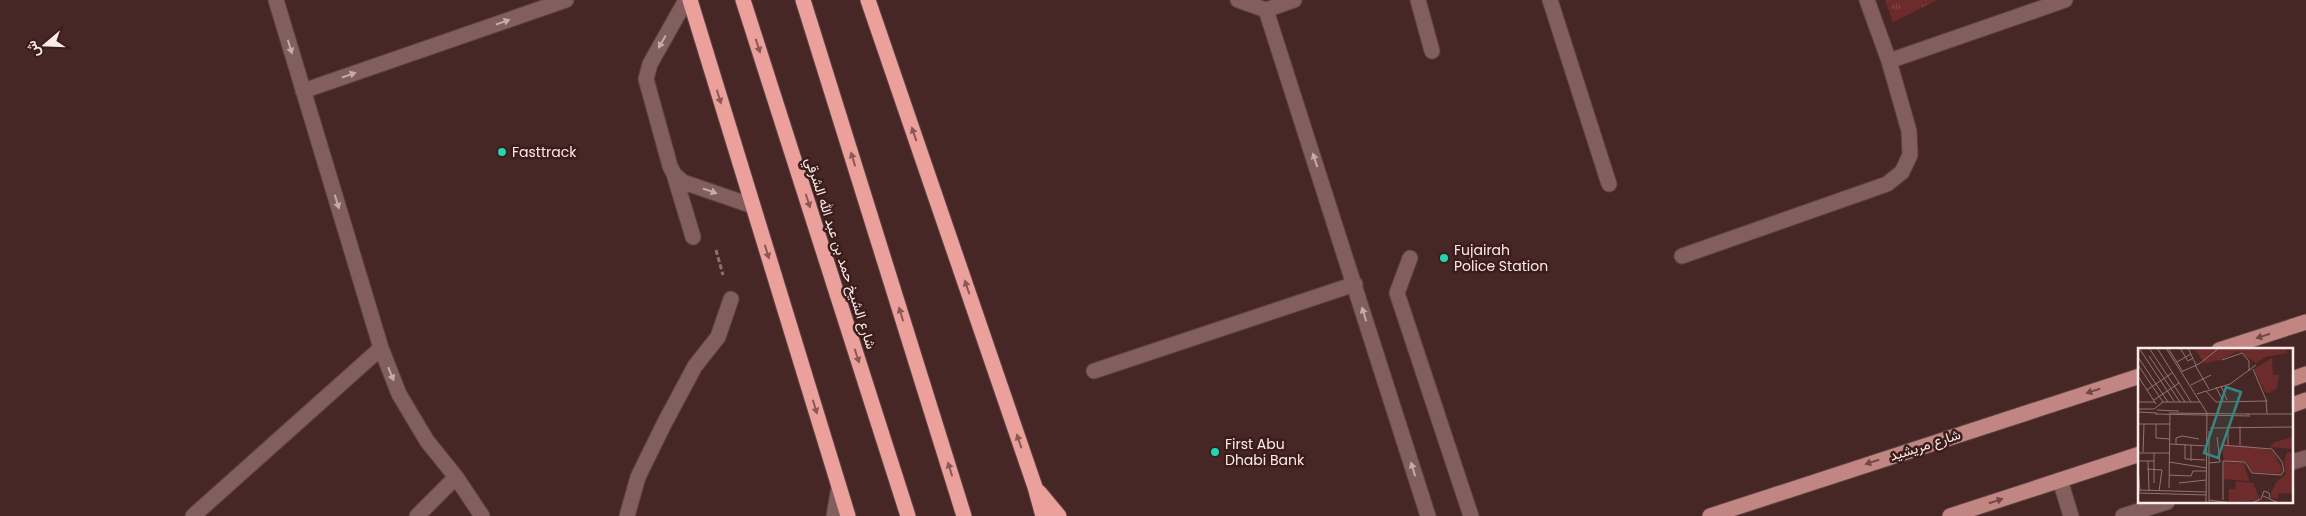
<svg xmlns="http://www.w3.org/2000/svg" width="2306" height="516" viewBox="0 0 2306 516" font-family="Poppins,Vazirmatn,sans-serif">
  <defs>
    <pattern id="grass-tufts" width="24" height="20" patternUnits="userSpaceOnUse" patternTransform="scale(1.25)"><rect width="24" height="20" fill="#6d2b2b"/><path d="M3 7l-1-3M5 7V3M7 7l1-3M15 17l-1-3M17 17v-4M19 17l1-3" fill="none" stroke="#834a4a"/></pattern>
  </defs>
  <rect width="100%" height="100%" fill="#462725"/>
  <path fill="url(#grass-tufts)" d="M 1885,0 L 1937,0 L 1893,22 Z"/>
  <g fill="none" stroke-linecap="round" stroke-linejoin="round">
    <g stroke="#5d4343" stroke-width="17">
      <path id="minor" d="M 276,0 L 381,348 L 399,394 L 427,441 L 456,477 L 482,516
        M 686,0 L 650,64 L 646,79 L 670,166 L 674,174 L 683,182 L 753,206
        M 1238,0 L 1266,10 L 1294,0
        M 1418,0 L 1432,51
        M 1550,0 L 1609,184
        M 1266,10 L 1428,516
        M 1889,61 L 2065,0
        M 303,91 L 566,0
        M 674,174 L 693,237
        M 1682,256 L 1887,184 L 1902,172 L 1910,155 L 1909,131 L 1889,61 L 1867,0
        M 1410,258 L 1397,293 L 1471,516
        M 1094,371 L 1355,284
        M 2292,462 L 2306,458
        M 2060,480 L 2071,516
        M 193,516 L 381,348
        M 417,516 L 456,477
        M 627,516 L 638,477 L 664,424 L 695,366 L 718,337 L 731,299
        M 834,516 L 839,487
        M 2123,516 L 2167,502"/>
    </g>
    <g stroke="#5d4343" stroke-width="17">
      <path id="major" d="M 2219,350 L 2306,322
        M 2292,379 L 2306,374
        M 2292,405 L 2306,400
        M 1710,516 L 2140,376
        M 1950,516 L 2140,454"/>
    </g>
    <g stroke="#5d4343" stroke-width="17">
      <path id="highway" d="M 690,0 L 848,516
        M 743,0 L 908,516
        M 803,0 L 964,516
        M 868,0 L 1035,487 L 1043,516
        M 1039,492 L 1059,516"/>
    </g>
    <path stroke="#8b716f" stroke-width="3" stroke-dasharray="5 2.5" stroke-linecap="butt" d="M 716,250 L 723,275"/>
    <use href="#minor" stroke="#825e5c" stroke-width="15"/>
    <use href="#major" stroke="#c18682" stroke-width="15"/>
    <use href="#highway" stroke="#eba09b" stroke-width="15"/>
  </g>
  <defs><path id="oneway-solid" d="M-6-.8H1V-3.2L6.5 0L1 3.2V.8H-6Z" transform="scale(1.25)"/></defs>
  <g fill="#c5acaa">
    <use href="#oneway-solid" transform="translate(503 22) rotate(-19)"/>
    <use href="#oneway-solid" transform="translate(662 42) rotate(120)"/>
    <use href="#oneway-solid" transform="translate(290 47) rotate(73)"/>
    <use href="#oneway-solid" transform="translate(349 75) rotate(-19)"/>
    <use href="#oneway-solid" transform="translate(1315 160) rotate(-108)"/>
    <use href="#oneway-solid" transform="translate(710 191) rotate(19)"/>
    <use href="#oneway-solid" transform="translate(337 202) rotate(73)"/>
    <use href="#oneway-solid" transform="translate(1364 314) rotate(-107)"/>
    <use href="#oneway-solid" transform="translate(391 374) rotate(68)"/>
    <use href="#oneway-solid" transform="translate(1413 469) rotate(-107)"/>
  </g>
  <g fill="#8a5855">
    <use href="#oneway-solid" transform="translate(758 46) rotate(72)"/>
    <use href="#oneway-solid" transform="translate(719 97) rotate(73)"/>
    <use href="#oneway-solid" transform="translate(914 134) rotate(-109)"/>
    <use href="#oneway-solid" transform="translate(853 159) rotate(-107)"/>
    <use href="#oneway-solid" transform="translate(808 201) rotate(72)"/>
    <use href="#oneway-solid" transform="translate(767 252) rotate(73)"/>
    <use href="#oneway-solid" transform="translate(967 287) rotate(-109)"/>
    <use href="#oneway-solid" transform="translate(901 314) rotate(-107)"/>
    <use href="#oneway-solid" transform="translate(857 356) rotate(72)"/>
    <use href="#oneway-solid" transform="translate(815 407) rotate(73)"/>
    <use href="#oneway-solid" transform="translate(1019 441) rotate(-109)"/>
    <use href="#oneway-solid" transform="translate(950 469) rotate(-107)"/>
  </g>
  <g fill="#714745">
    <use href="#oneway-solid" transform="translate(2263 336) rotate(162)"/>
    <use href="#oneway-solid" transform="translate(2093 391) rotate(162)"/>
    <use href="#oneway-solid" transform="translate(1872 462) rotate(162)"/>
    <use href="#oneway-solid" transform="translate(1996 501) rotate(-18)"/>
  </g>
  <g fill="#23d5af" stroke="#3b1d1c" stroke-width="2">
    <circle cx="502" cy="152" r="5"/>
    <circle cx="1444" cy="258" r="5"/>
    <circle cx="1215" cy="452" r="5"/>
  </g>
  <g text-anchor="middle" stroke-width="5" stroke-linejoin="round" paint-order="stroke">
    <g font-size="14" fill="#fcebe9" stroke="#3b1d1c" text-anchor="start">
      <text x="512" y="157">Fasttrack</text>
      <text x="1454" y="255">Fujairah<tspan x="1454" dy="16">Police Station</tspan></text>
      <text x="1225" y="449">First Abu<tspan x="1225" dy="16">Dhabi Bank</tspan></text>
    </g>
    <g font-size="14" fill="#fcebe9" stroke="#3b1d1c">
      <text transform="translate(841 253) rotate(72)" y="5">شارع الشيخ حمد بن عبد الله الشرقي</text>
      <text transform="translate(1925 445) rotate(-18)" y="5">شارع مريشيد</text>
    </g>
  </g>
  <g transform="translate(2138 348)">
    <rect width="155" height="155" fill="#462725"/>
    <path d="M 56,0 L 147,0 L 150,5 L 127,9 L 118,15 L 100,3 L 83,12 L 66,15 ZM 134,10 L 135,27 L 141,27 L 139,40 L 131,45 L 127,44 L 116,21 ZM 105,97 L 135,103 L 145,123 L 142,126 L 113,124 L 108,113 L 86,113 L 84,98 ZM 149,104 L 155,105 L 155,145 L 140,146 L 140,152 L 133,149 L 133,145 L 138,134 L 148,126 L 146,113 ZM 86,114 L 106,115 L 111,133 L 85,131 ZM 98,133 L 115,135 L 122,152 L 91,154 L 91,141 L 97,141 Z" fill="#6d2b2b"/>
    <path d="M 155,89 L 155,101 L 131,99 L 137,94 Z" fill="#6d2b2b"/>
    <path fill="none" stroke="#8f7573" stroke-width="1" d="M 1,0 L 36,53M 11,0 L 47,54M 19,0 L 53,54M 28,0 L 69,65 L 68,155M 30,0 L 45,24M 42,0 L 50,13 L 55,10M 50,0 L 58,17M 11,8 L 42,54M 0,9 L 30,54M 84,12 L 104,5 L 111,13 L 111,23M 39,14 L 53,6M 0,17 L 25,54M 57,17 L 71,41M 115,21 L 129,54M 45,23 L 61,16 L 81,0M 0,28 L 18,56M 53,37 L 73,27M 83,38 L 89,52M 78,39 L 85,53M 9,42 L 34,25M 69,43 L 92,36 L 118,17M 59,46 L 68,43 L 78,54 L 128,53 L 129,65M 16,52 L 41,35M 0,54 L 17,54M 0,61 L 16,61 L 25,54 L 62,54M 19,62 L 41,63M 0,64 L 19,65M 31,65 L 111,66M 17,66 L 112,68M 109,66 L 155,66M 0,76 L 32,76M 18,76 L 18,90 L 32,91M 72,80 L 155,79M 32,96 L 69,98M 38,96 L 38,90 L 44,88 L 61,91M 47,96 L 47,111 L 67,112M 83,97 L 134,101 L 144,114 L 146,123 L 143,127 L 114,125 L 107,114 L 85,113 L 85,152M 90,97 L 90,80M 102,97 L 102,78M 5,104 L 6,76M 0,105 L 31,105M 0,113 L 16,113M 10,113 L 11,143M 53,113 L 53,97M 31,114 L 69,120M 71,115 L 82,114 L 79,89M 0,119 L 2,143M 9,121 L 24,122 L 21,143M 31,127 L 53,128 L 55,123 L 69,123M 16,135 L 16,105M 41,135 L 68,132M 31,140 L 32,67M 0,142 L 69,144M 0,145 L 69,147M 125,148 L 141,155M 71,152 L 94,155M 71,155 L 71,83M 113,155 L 123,151 L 126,143 L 131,145 L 132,150"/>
    <path fill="#338880" fill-opacity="0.15" stroke="#338880" stroke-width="2.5" d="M 88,39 L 103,44 L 80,110 L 66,105 Z"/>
    <rect width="155" height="155" fill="none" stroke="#fcebe9" stroke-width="2.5"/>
  </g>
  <g transform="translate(45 45) rotate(251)" stroke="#3b1d1c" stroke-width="4" paint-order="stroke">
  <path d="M0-4L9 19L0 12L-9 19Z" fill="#fcebe9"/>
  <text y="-8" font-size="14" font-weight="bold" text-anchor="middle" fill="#fcebe9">ش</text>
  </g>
</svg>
